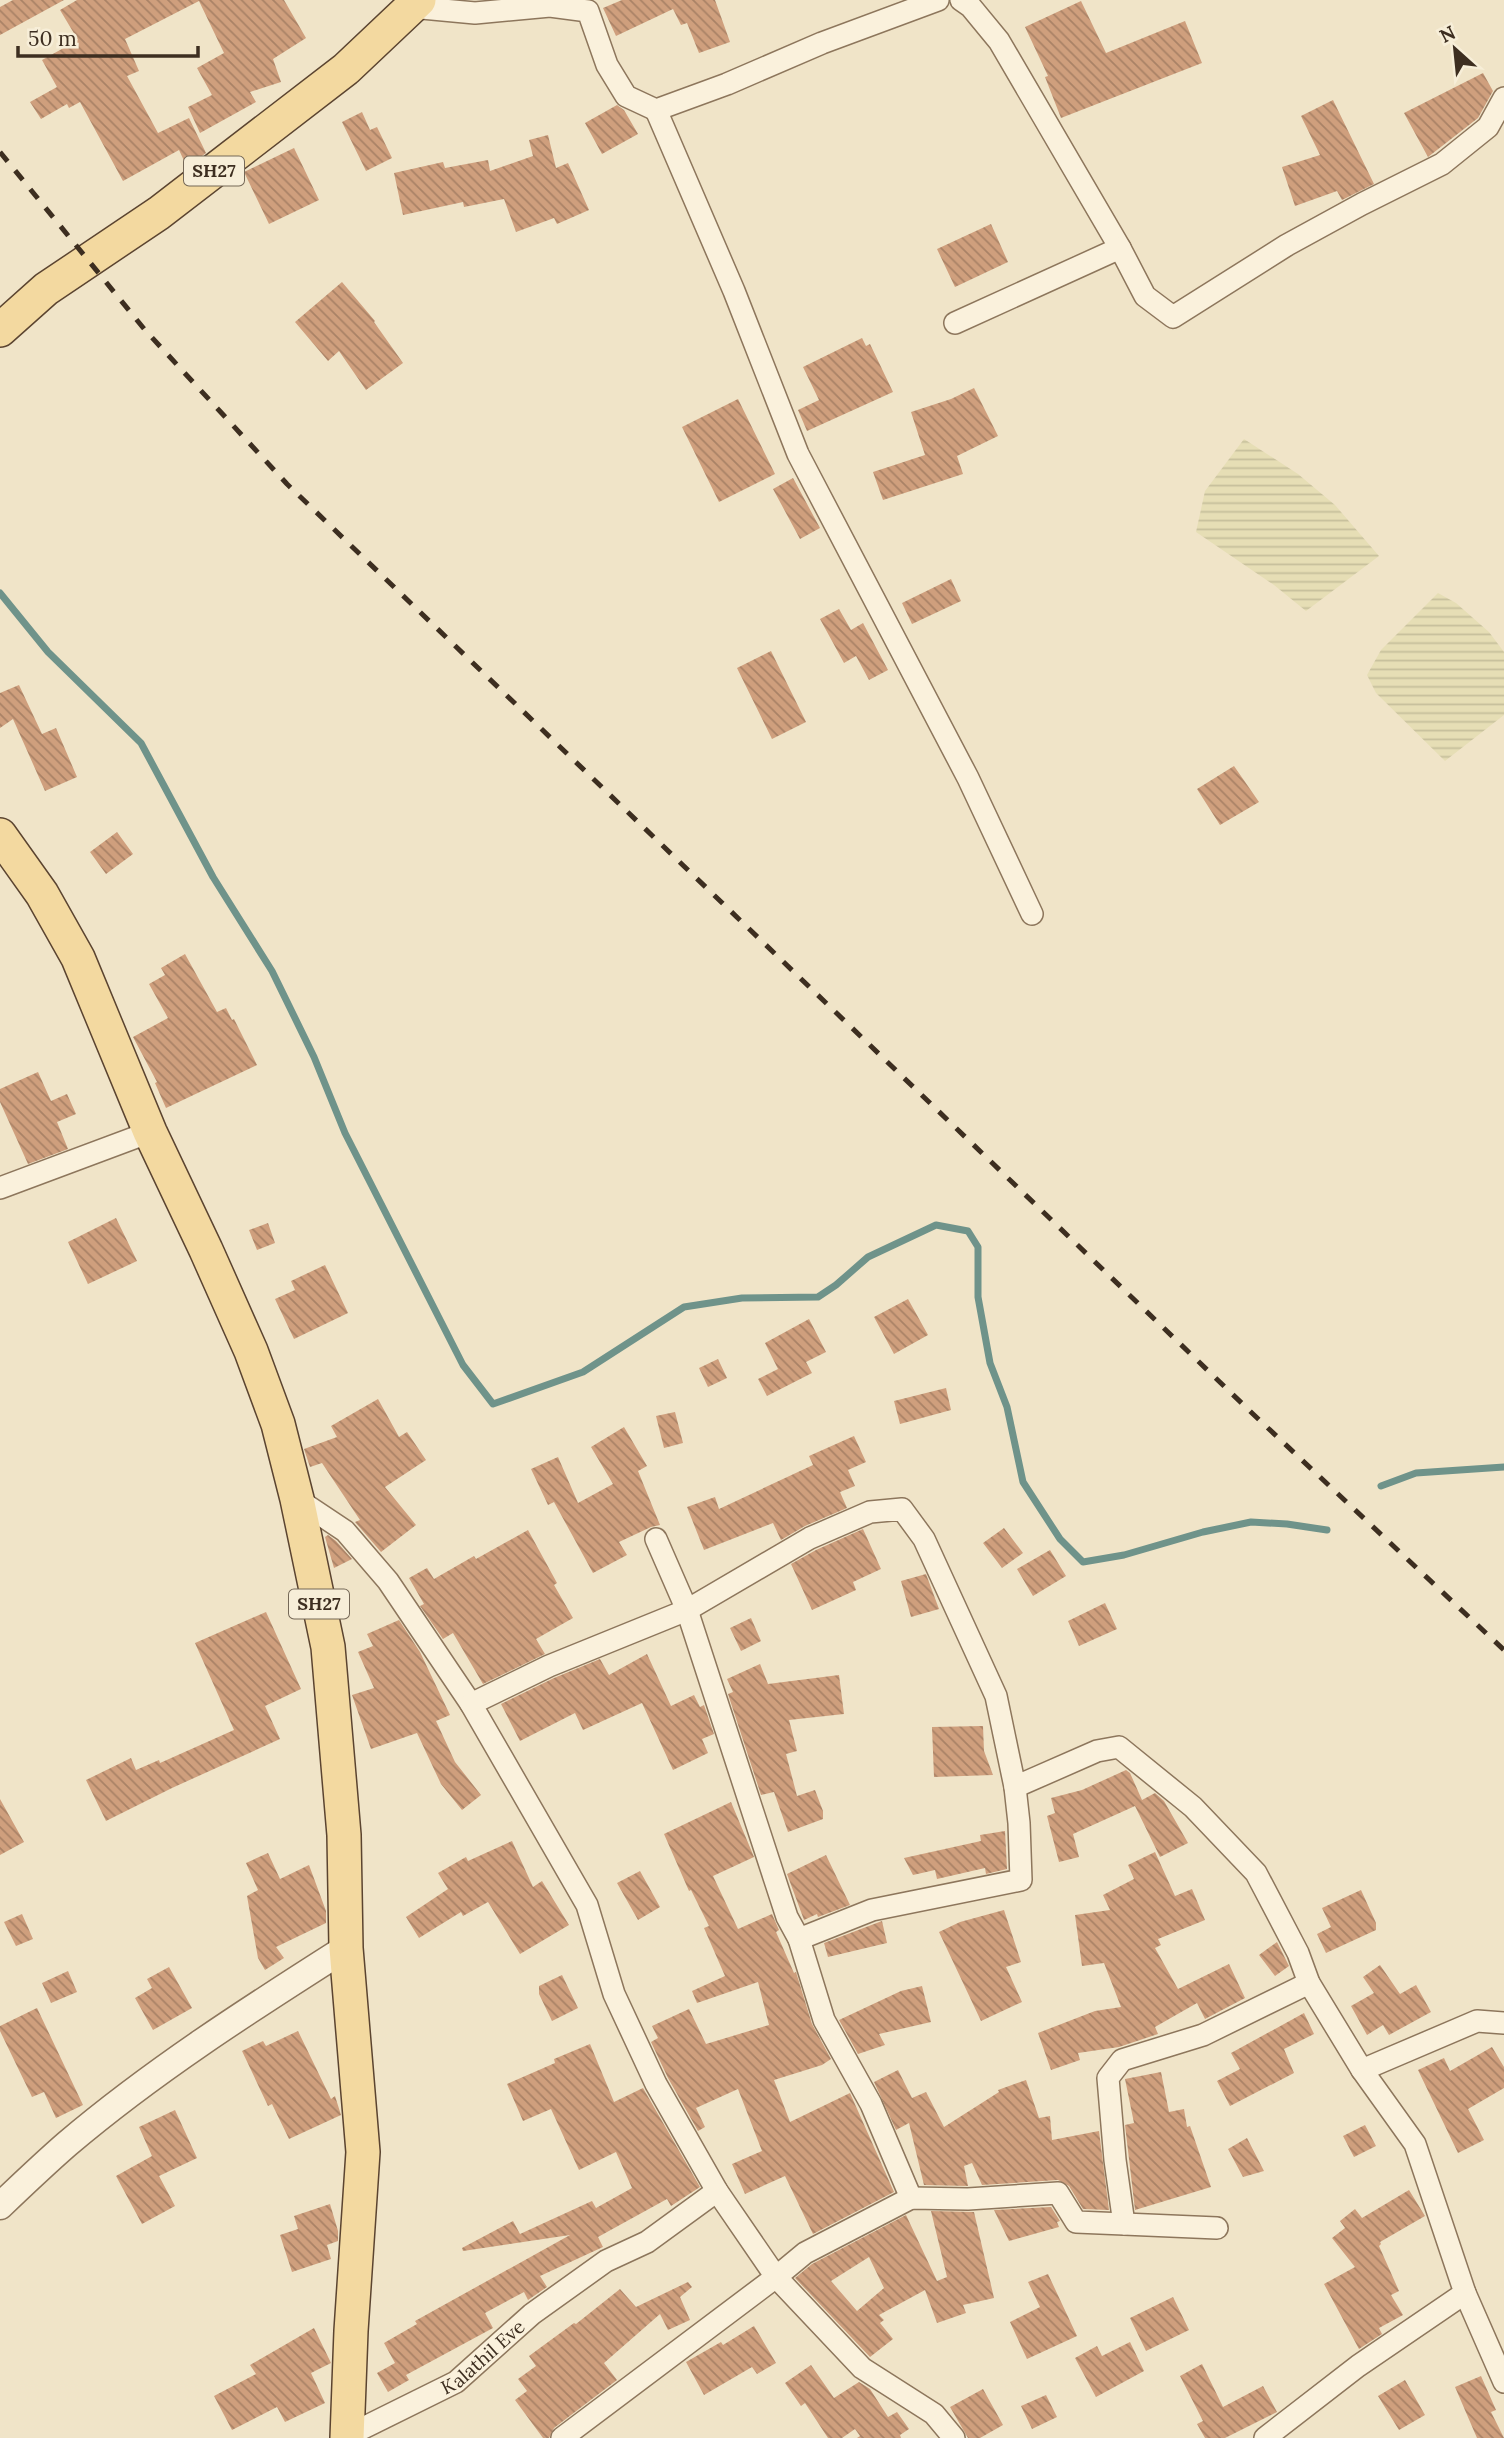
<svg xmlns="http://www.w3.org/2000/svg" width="1504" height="2438" viewBox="0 0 1504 2438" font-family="Lora,serif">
  <defs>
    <pattern id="farmland-rules" width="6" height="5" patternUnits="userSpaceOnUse" patternTransform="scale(1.75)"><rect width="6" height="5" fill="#e6deb5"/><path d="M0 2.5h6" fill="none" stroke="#c6bf9b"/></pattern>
    <pattern id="building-back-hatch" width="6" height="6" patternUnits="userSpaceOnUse" patternTransform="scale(1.75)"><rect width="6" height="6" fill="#cf9f7d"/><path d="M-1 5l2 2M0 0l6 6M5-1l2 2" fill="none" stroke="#a98266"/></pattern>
  </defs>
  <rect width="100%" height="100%" fill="#f0e4c8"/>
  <path fill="url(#farmland-rules)" d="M 1244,439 L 1298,474 L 1335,505 L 1379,556 L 1306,611 L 1274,585 L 1196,532 L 1205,491 Z
    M 1438,593 L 1456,603 L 1489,632 L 1504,652 L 1504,715 L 1445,761 L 1376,693 L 1367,675 L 1381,650 Z"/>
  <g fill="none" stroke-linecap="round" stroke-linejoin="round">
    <path stroke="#6f938a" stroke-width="7" d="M 0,593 L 48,652 L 141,743 L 213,877 L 272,971 L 314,1057 L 345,1133 L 463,1365 L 493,1404 L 583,1372 L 684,1307 L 742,1298 L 818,1297 L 836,1285 L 868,1257 L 936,1225 L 968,1231 L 978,1247 L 978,1297 L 990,1363 L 1007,1407 L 1023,1482 L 1060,1539 L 1083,1562 L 1124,1555 L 1203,1532 L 1251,1522 L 1287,1524 L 1327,1530
      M 1381,1486 L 1416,1473 L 1504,1467"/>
  </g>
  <path fill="url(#building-back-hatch)" fill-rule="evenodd" d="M 13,0 L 64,0 L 0,35 L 0,7 Z
    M 77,0 L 284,0 L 306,38 L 273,59 L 281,82 L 250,92 L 256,102 L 200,133 L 188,107 L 212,95 L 197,68 L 224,53 L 199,1 L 125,39 L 139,71 L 127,76 L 158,133 L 189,118 L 206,153 L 187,167 L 179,150 L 123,181 L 80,102 L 69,108 L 67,104 L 41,119 L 30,102 L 57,87 L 42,60 L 78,40 L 60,10 Z
    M 622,0 L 715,0 L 730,42 L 699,53 L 687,23 L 681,25 L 673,9 L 616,36 L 603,8 Z
    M 1081,1 L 1106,53 L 1185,21 L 1202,63 L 1061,118 L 1045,77 L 1048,76 L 1025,27 Z
    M 1483,73 L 1493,91 L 1478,118 L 1428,157 L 1404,113 Z
    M 1333,100 L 1374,184 L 1342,200 L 1337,191 L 1295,206 L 1282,167 L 1320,155 L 1301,116 Z
    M 617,105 L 624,110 L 638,134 L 602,154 L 585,123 Z
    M 362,112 L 370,130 L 377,127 L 392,158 L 366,171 L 342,122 Z
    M 548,135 L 556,168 L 568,163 L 589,210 L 557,224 L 554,218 L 516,232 L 504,199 L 464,207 L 463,202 L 403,215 L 394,173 L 443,162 L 445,168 L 488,160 L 490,171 L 533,156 L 529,140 Z
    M 294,148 L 319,200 L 269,224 L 244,172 Z
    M 991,224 L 1008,262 L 955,287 L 937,249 Z
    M 342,282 L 375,321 L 374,322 L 403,363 L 366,390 L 339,351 L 328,361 L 295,322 Z
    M 862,338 L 866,346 L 870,344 L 893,392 L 807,431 L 798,410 L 819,400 L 803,367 Z
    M 974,388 L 998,436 L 957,456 L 963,474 L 883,500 L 873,472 L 925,455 L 911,412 L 951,399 Z
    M 738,399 L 775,474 L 719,502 L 682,427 Z
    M 793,478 L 820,528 L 800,539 L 773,489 Z
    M 951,579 L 961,601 L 912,624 L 902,603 Z
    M 839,609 L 851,630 L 863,623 L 888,670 L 869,680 L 856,656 L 844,663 L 820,619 Z
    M 771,651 L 806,722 L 772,739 L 737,668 Z
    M 19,685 L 42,734 L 56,728 L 77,777 L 45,791 L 13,719 L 0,728 L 0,693 Z
    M 1234,766 L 1259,802 L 1220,825 L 1197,789 Z
    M 117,832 L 133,854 L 106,874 L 90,852 Z
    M 185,954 L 217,1012 L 226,1008 L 232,1020 L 234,1019 L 257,1065 L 166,1108 L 155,1083 L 157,1082 L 133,1037 L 168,1018 L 149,984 L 165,975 L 161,968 Z
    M 38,1072 L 51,1101 L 67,1094 L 76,1114 L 57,1122 L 68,1149 L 28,1164 L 0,1102 L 0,1089 Z
    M 116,1218 L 137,1261 L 88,1284 L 68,1242 Z
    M 268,1223 L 275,1243 L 257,1250 L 249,1230 Z
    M 325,1265 L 348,1313 L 294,1339 L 275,1299 L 295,1290 L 291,1281 Z
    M 908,1299 L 928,1335 L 894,1354 L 874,1317 Z
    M 809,1319 L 826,1352 L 806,1362 L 812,1373 L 767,1396 L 758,1379 L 778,1369 L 765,1343 Z
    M 718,1359 L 727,1378 L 708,1387 L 699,1368 Z
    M 946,1388 L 951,1410 L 900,1424 L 894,1401 Z
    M 378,1399 L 399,1437 L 407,1432 L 426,1460 L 385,1487 L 416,1525 L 381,1552 L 355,1522 L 360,1520 L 322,1463 L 310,1467 L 304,1449 L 337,1437 L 331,1426 Z
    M 675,1412 L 683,1443 L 664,1448 L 656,1416 Z
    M 624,1427 L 647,1466 L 638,1471 L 660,1525 L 651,1527 L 619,1542 L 627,1555 L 593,1573 L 554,1502 L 548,1505 L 531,1469 L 558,1457 L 578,1503 L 613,1484 L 591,1447 Z
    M 854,1436 L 866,1462 L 848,1470 L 855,1486 L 840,1492 L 847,1508 L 805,1526 L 781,1540 L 773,1523 L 704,1550 L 687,1507 L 715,1497 L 719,1509 L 813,1465 L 809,1456 Z
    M 1004,1528 L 1023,1553 L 1002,1568 L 983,1543 Z
    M 863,1529 L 881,1569 L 853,1582 L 856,1590 L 812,1610 L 791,1564 L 816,1550 Z
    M 528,1530 L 557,1583 L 554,1585 L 573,1618 L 536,1639 L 545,1654 L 483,1684 L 453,1633 L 443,1639 L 420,1606 L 424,1604 L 409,1578 L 427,1568 L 434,1579 L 474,1556 L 476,1559 Z
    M 328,1535 L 336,1541 L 352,1559 L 334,1568 L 325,1537 Z
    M 1050,1550 L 1066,1576 L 1033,1596 L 1017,1569 Z
    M 926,1574 L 939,1609 L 911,1617 L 901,1581 Z
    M 1105,1603 L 1117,1629 L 1079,1646 L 1068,1621 Z
    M 266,1612 L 301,1689 L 265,1706 L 280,1739 L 172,1788 L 106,1821 L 86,1780 L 131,1758 L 136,1770 L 159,1760 L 160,1763 L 234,1730 L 195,1643 Z
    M 751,1618 L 761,1641 L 741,1651 L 730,1628 Z
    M 399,1620 L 420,1652 L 450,1715 L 436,1721 L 455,1762 L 481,1795 L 462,1810 L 441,1784 L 417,1733 L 371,1749 L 352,1695 L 374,1688 L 358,1652 L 373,1646 L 367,1634 Z
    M 647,1654 L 671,1706 L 694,1695 L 700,1707 L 704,1705 L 714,1734 L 702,1739 L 708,1753 L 673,1770 L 642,1703 L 583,1730 L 575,1713 L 520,1741 L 501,1704 L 554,1678 L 600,1659 L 609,1675 Z
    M 760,1664 L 768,1684 L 839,1675 L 844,1714 L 789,1720 L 797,1751 L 786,1754 L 797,1796 L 815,1790 L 823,1811 L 823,1819 L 788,1832 L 774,1792 L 761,1795 L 728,1694 L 733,1692 L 727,1679 Z
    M 983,1726 L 984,1751 L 993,1775 L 934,1777 L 932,1727 Z
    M 1126,1770 L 1130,1773 L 1142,1800 L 1155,1793 L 1164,1801 L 1188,1843 L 1160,1857 L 1135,1806 L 1073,1834 L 1079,1857 L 1059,1862 L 1047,1816 L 1055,1813 L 1051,1798 L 1082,1790 Z
    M 0,1799 L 24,1842 L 0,1855 Z
    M 731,1802 L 754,1857 L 713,1876 L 738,1929 L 772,1914 L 779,1930 L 776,1932 L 794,1973 L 796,1972 L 812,2024 L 831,2059 L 822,2065 L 774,2080 L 790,2122 L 850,2093 L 894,2192 L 813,2234 L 785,2176 L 745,2194 L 732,2164 L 762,2151 L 738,2089 L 696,2108 L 705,2127 L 698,2131 L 668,2078 L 651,2042 L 658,2038 L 652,2026 L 689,2009 L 706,2044 L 769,2025 L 758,1982 L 697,2003 L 692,1991 L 725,1976 L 704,1928 L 709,1926 L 691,1890 L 689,1891 L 664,1834 Z
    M 1005,1831 L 1007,1869 L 986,1874 L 985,1868 L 937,1879 L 935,1870 L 913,1875 L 904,1858 L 981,1841 L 980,1835 Z
    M 512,1841 L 533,1887 L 542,1881 L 569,1925 L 520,1954 L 488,1902 L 463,1916 L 461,1912 L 419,1938 L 406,1917 L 448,1889 L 438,1873 L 466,1857 L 468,1861 Z
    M 1155,1852 L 1175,1896 L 1192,1889 L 1205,1920 L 1158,1939 L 1161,1945 L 1155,1948 L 1178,1989 L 1229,1964 L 1245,1998 L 1205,2019 L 1197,2003 L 1155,2027 L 1158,2034 L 1119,2047 L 1078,2053 L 1080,2060 L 1051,2070 L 1038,2033 L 1095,2011 L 1121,2007 L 1104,1963 L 1082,1966 L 1075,1915 L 1110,1910 L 1103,1895 L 1134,1879 L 1128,1865 Z
    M 268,1853 L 280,1879 L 309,1865 L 326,1911 L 326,1923 L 276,1947 L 284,1958 L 265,1970 L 258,1958 L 247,1896 L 258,1890 L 246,1863 Z
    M 826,1855 L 850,1905 L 818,1917 L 817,1914 L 804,1920 L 787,1874 Z
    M 640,1871 L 660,1907 L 638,1920 L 617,1883 Z
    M 1361,1890 L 1376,1923 L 1376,1930 L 1326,1953 L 1317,1934 L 1331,1927 L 1322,1908 Z
    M 1004,1910 L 1021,1962 L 1006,1967 L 1022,2002 L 981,2021 L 939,1932 L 960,1922 Z
    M 22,1914 L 33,1939 L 16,1946 L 4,1922 Z
    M 882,1921 L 887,1943 L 828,1957 L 824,1943 Z
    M 1277,1942 L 1289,1966 L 1275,1976 L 1259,1955 Z
    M 1380,1965 L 1400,1994 L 1416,1985 L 1431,2012 L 1389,2035 L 1383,2025 L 1367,2035 L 1351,2006 L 1374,1993 L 1363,1977 Z
    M 169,1967 L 192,2008 L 153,2030 L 135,1998 L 152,1988 L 147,1979 Z
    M 68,1971 L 77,1992 L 51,2003 L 42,1983 Z
    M 562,1975 L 578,2008 L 552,2021 L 539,1994 L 539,1986 Z
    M 922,1986 L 931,2022 L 879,2034 L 885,2045 L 858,2054 L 839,2020 L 901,1991 Z
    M 37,2008 L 83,2105 L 56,2118 L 44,2092 L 32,2097 L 0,2031 L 0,2026 Z
    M 1304,2013 L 1314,2034 L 1284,2049 L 1294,2073 L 1230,2106 L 1217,2081 L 1240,2069 L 1231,2053 Z
    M 298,2031 L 331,2099 L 335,2096 L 341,2115 L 289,2139 L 272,2104 L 268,2106 L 242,2051 L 263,2041 L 266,2046 Z
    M 590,2044 L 614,2102 L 643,2088 L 700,2187 L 671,2206 L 667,2199 L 598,2237 L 603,2247 L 540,2276 L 547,2287 L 528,2300 L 524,2292 L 485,2313 L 493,2328 L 406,2375 L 409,2380 L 388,2392 L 377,2373 L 395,2363 L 384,2343 L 417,2324 L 415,2321 L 570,2235 L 463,2251 L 462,2248 L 513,2221 L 520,2234 L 592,2201 L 596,2208 L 632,2188 L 616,2152 L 579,2170 L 551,2109 L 523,2121 L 507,2084 L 555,2063 L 554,2059 Z
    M 1492,2047 L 1504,2067 L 1504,2088 L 1468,2109 L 1484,2140 L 1458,2153 L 1418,2070 L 1444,2058 L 1450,2071 Z
    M 898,2070 L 912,2098 L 926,2092 L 944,2127 L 999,2092 L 998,2090 L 1026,2080 L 1039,2118 L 1050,2116 L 1052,2140 L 1099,2131 L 1109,2210 L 1083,2209 L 1069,2186 L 1058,2180 L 982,2185 L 972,2163 L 964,2166 L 968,2186 L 924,2185 L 909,2123 L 896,2130 L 874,2082 Z
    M 1161,2072 L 1169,2112 L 1184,2109 L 1187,2127 L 1190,2126 L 1211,2187 L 1135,2210 L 1125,2125 L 1134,2123 L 1125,2079 Z
    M 175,2110 L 197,2158 L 159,2176 L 175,2206 L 142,2224 L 116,2176 L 152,2156 L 139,2127 Z
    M 1365,2125 L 1376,2146 L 1354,2157 L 1343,2136 Z
    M 1247,2138 L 1264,2171 L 1243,2177 L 1228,2149 Z
    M 1409,2190 L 1425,2216 L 1380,2242 L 1381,2244 L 1379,2246 L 1399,2291 L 1391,2295 L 1403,2315 L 1379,2328 L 1382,2334 L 1359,2349 L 1324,2284 L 1355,2267 L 1332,2238 L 1345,2228 L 1340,2221 L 1355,2209 L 1362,2218 Z
    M 330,2204 L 338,2231 L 338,2241 L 327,2245 L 331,2259 L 292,2272 L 280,2235 L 298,2229 L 294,2216 Z
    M 1051,2207 L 1060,2221 L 1057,2222 L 1059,2227 L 1009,2241 L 994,2210 Z
    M 931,2211 L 974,2212 L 994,2298 L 963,2305 L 966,2313 L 937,2323 L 925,2290 L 879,2315 L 884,2320 L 880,2323 L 893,2339 L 870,2357 L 795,2278 L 812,2264 L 906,2215 L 937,2281 L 947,2277 ZM 869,2257 L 884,2288 L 857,2311 L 831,2281 Z
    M 1048,2274 L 1077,2336 L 1027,2359 L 1010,2322 L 1040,2307 L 1028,2282 Z
    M 688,2282 L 692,2287 L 680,2297 L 690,2320 L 668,2330 L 660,2314 L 604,2363 L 617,2380 L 554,2428 L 549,2438 L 543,2438 L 515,2400 L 527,2391 L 518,2379 L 536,2366 L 529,2356 L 574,2323 L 576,2324 L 620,2289 L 636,2307 Z
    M 1173,2297 L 1189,2330 L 1146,2351 L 1130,2318 Z
    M 754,2326 L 776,2363 L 757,2374 L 752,2367 L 704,2395 L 686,2362 L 721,2342 L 723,2345 Z
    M 314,2328 L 331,2363 L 311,2373 L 325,2403 L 285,2422 L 277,2407 L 232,2430 L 214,2396 L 256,2374 L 250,2365 Z
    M 1130,2342 L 1144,2371 L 1096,2397 L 1075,2358 L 1097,2346 L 1102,2356 Z
    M 1202,2364 L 1223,2407 L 1263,2386 L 1277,2412 L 1225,2438 L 1205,2438 L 1197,2424 L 1203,2421 L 1180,2376 Z
    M 811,2365 L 834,2398 L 859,2382 L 870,2389 L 888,2417 L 897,2412 L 909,2429 L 900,2435 L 901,2438 L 857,2438 L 860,2436 L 855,2429 L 842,2438 L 828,2438 L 805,2403 L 801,2406 L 785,2383 Z
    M 1481,2376 L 1496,2410 L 1491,2412 L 1504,2438 L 1477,2438 L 1455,2387 Z
    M 1405,2380 L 1425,2415 L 1399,2430 L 1378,2396 Z
    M 983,2389 L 1003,2425 L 980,2438 L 968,2438 L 950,2407 Z
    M 1046,2395 L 1057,2417 L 1032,2429 L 1021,2406 Z"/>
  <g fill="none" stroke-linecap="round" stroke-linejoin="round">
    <g stroke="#8d765c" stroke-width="24">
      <g id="minor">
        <path d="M 961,0 L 971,7 L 999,41 L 1120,248 L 1145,296 L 1173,317 L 1287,245 L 1362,204 L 1442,164 L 1488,127 L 1504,98"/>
        <path d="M 411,7 L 475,13 L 550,6 L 588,11 L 607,65 L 626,96 L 656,110 L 727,84 L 822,43 L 938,0"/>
        <path d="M 656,110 L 734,291 L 798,454 L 968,778 L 1032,914"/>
        <path d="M 955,323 L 1120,248"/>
        <path d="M 0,1188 L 150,1132"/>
        <path d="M 297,1499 L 345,1531 L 388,1581 L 471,1704 L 587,1905 L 614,1994 L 656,2084 L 717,2191 L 776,2277 L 862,2368 L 934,2414 L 954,2438"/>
        <path d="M 656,1539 L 687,1610 L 787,1917 L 799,1939"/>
        <path d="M 471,1704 L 549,1666 L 687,1610 L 810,1538 L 870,1512 L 902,1509 L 924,1539 L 996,1696 L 1015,1787 L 1097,1751 L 1119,1747 L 1193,1807 L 1256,1873 L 1298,1953 L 1309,1983 L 1362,2070 L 1415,2144 L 1465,2293 L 1358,2366 L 1265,2438"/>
        <path d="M 1362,2070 L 1477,2021 L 1504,2023"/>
        <path d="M 911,2198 L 871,2104 L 824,2020 L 799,1939 L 872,1910 L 1021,1880 L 1019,1823 L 1015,1787"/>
        <path d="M 1124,2224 L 1217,2228"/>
        <path d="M 1465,2293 L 1504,2382"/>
        <path id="s1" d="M 347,2436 L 456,2382 L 532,2314 L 606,2261 L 647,2242 L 717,2191"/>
        <path d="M 562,2438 L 776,2277 L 805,2253 L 911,2198 L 968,2199 L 1058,2193 L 1076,2222 L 1124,2224 L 1115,2160 L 1108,2078 L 1122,2060 L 1203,2035 L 1309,1983"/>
      </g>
    </g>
    <g stroke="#8d765c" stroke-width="29">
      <path id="tertiary" d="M 0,2206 C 22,2185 44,2164 67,2144 C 153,2071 250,2009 346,1948"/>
    </g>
    <g stroke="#5b4430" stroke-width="36">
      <path id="primary" d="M 0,330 L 46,289 L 159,213 L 346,69 L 419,0
        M 0,835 L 42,894 L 78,958 L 150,1132 L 206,1250 L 251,1351 L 278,1424 L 297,1499 L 328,1647 L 344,1835 L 346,1948 L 363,2152 L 351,2331 L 347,2438"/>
    </g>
    <use href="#minor" stroke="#faf1dc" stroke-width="21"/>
    <use href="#tertiary" stroke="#faf1dc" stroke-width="26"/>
    <use href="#primary" stroke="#f3d9a0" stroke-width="33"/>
    <path stroke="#3d2e20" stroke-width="5" stroke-dasharray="12 12" stroke-linecap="butt" d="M 0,152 L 145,330 L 287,484 L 1253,1414 L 1504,1650"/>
  </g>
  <g text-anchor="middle" stroke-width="7" stroke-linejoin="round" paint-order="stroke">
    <g fill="#f7eed8" stroke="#756857" stroke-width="2">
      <rect x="184" y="156.5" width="60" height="29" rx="5"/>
      <rect x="289" y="1589.5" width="60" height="29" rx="5"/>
    </g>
    <g font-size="18" font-weight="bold" fill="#3d2e20">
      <text x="214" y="177">SH27</text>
      <text x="319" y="1610">SH27</text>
    </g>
    <g font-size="19" fill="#3d2e20" stroke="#f7eed8">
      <text dy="7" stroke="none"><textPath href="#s1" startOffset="158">Kalathil Eve</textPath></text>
    </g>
  </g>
  <g transform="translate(1455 49) rotate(333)" stroke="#f7eed8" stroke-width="5" paint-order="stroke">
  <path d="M0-5L12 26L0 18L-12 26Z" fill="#3d2e20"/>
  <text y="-10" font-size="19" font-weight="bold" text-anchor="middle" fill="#3d2e20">N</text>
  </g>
  <path d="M18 46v10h180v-10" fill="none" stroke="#3d2e20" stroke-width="3.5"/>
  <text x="28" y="46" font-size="21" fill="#3d2e20" stroke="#f7eed8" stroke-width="5" paint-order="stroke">50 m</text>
</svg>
